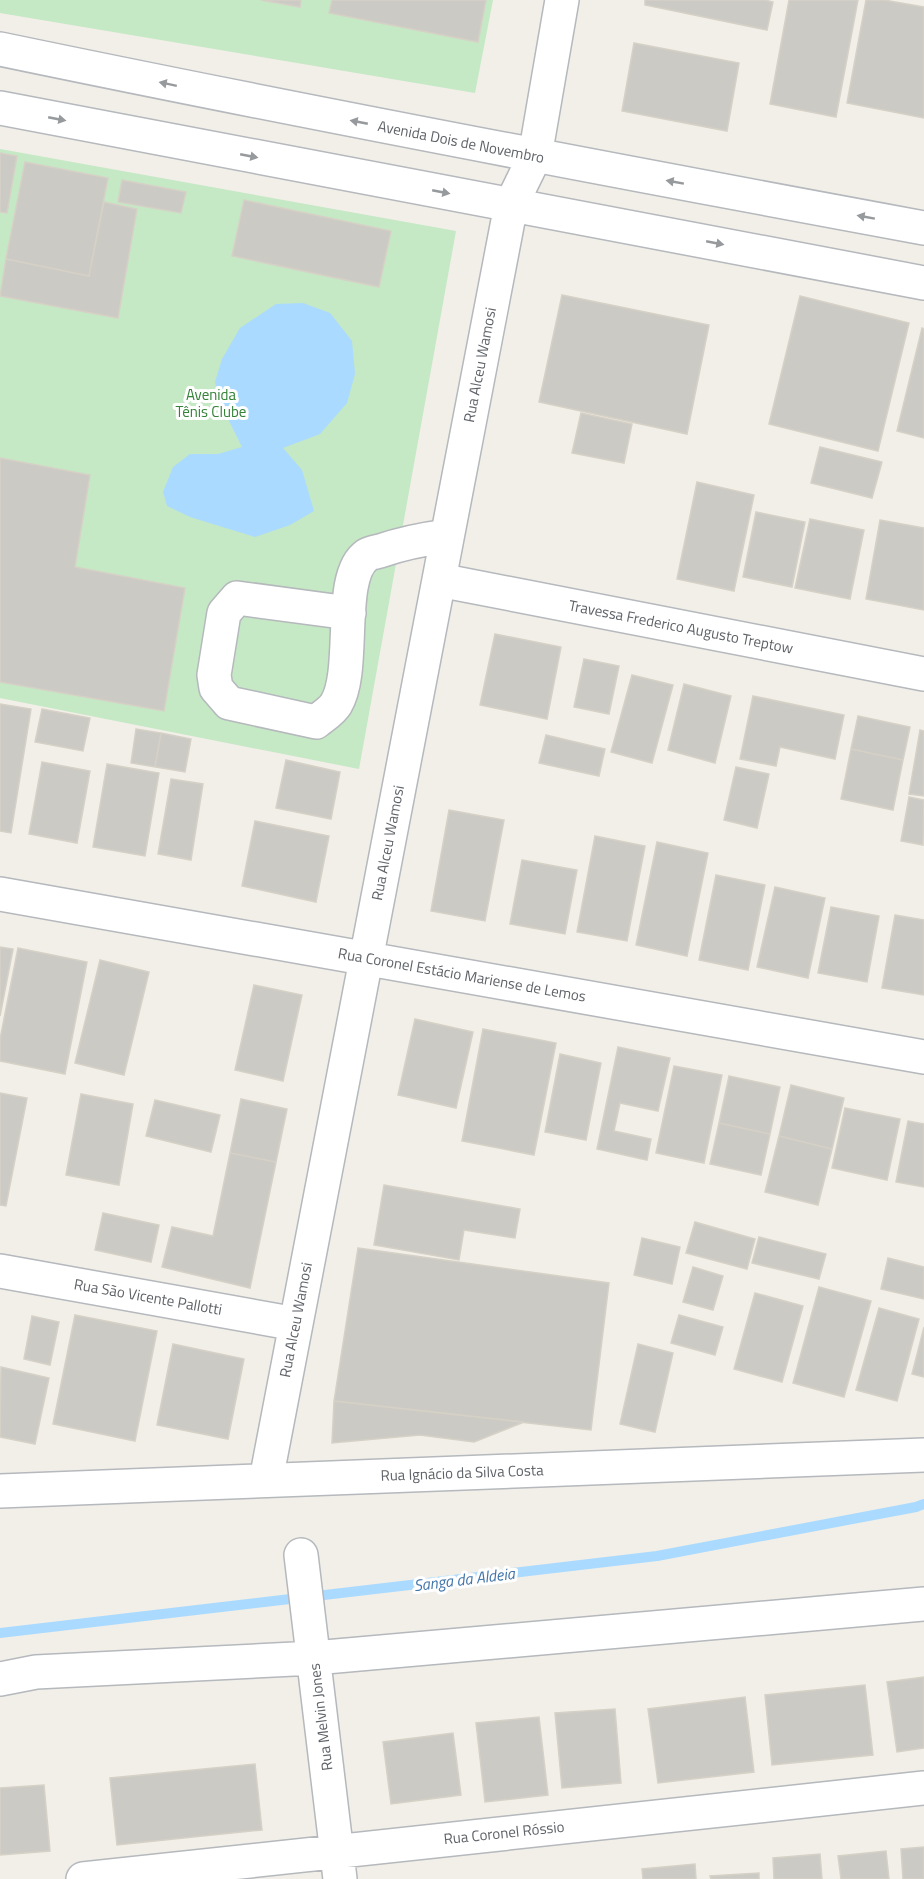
<svg xmlns="http://www.w3.org/2000/svg" width="924" height="1879" viewBox="0 0 924 1879" font-family="'Titillium Web',sans-serif">
  <rect width="100%" height="100%" fill="#f1efe8"/>
  <path fill="#c5e8c5" d="M 0,0 L 493,0 L 475,93 L 0,13 Z
    M 0,149 L 456,231 L 359,769 L 0,698 Z"/>
  <path fill="#aadaff" d="M 303,303 L 330,313 L 352,341 L 355,374 L 347,403 L 320,434 L 283,448 L 302,470 L 314,511 L 290,525 L 255,537 L 190,517 L 167,506 L 163,492 L 173,467 L 190,454 L 218,454 L 242,447 L 219,401 L 215,382 L 222,359 L 240,328 L 276,304 Z"/>
  <g fill="none" stroke-linecap="round" stroke-linejoin="round">
    <path stroke="#aadaff" stroke-width="10" d="M 0,1633 L 657,1556 L 916,1507 L 924,1504"/>
  </g>
  <path fill="#cccac5" stroke="#d6d1c6" stroke-width="1.5" d="M 261,0 L 301,0 L 300,7 Z
    M 332,0 L 486,0 L 478,42 L 329,13 Z
    M 645,0 L 765,0 L 773,2 L 767,30 L 645,5 Z
    M 789,0 L 858,0 L 836,117 L 770,104 Z
    M 866,0 L 884,0 L 924,7 L 924,118 L 847,103 Z
    M 634,43 L 739,63 L 727,131 L 622,111 Z
    M 0,153 L 17,156 L 7,213 L 0,212 Z
    M 25,162 L 108,178 L 89,276 L 6,259 Z
    M 122,180 L 186,192 L 181,213 L 118,202 Z
    M 244,200 L 391,231 L 379,287 L 232,256 Z
    M 104,202 L 137,209 L 118,318 L 0,296 L 6,259 L 89,276 Z
    M 562,295 L 709,325 L 687,434 L 539,402 Z
    M 800,296 L 909,323 L 878,451 L 769,424 Z
    M 922,328 L 924,329 L 924,438 L 897,431 Z
    M 581,413 L 632,424 L 624,463 L 572,453 Z
    M 820,447 L 882,462 L 872,498 L 811,483 Z
    M 0,458 L 90,475 L 75,567 L 185,588 L 164,711 L 0,682 Z
    M 697,482 L 754,495 L 734,591 L 677,579 Z
    M 756,512 L 805,522 L 792,587 L 743,577 Z
    M 810,519 L 864,530 L 850,599 L 795,588 Z
    M 880,520 L 924,528 L 924,610 L 866,599 Z
    M 495,634 L 561,647 L 547,719 L 480,705 Z
    M 584,659 L 619,666 L 609,714 L 574,707 Z
    M 632,675 L 673,685 L 652,763 L 611,752 Z
    M 684,684 L 731,696 L 715,763 L 668,750 Z
    M 753,696 L 844,715 L 835,759 L 780,747 L 776,766 L 740,759 Z
    M 0,704 L 31,709 L 11,833 L 0,831 Z
    M 42,709 L 90,718 L 83,751 L 35,742 Z
    M 858,716 L 910,727 L 903,760 L 851,749 Z
    M 136,729 L 161,733 L 155,767 L 131,763 Z
    M 920,730 L 924,731 L 924,796 L 909,794 Z
    M 161,733 L 191,739 L 185,772 L 155,767 Z
    M 546,735 L 605,749 L 599,776 L 539,763 Z
    M 851,749 L 903,760 L 893,810 L 841,799 Z
    M 286,760 L 340,772 L 331,819 L 276,808 Z
    M 42,762 L 90,771 L 77,843 L 29,834 Z
    M 107,764 L 159,773 L 145,856 L 93,847 Z
    M 736,767 L 769,774 L 757,828 L 724,820 Z
    M 171,779 L 203,784 L 191,860 L 158,854 Z
    M 909,797 L 924,800 L 923,845 L 901,841 Z
    M 449,810 L 504,820 L 485,921 L 431,911 Z
    M 255,821 L 329,836 L 316,902 L 242,886 Z
    M 595,836 L 645,846 L 627,941 L 577,932 Z
    M 657,842 L 708,853 L 687,956 L 636,945 Z
    M 522,860 L 577,870 L 565,934 L 510,924 Z
    M 716,875 L 765,885 L 748,970 L 699,960 Z
    M 775,887 L 825,898 L 808,978 L 757,967 Z
    M 831,907 L 879,916 L 867,982 L 818,973 Z
    M 895,915 L 924,920 L 924,995 L 882,988 Z
    M 0,947 L 13,949 L 0,1016 Z
    M 18,948 L 87,962 L 65,1074 L 0,1061 L 0,1039 Z
    M 100,960 L 149,972 L 124,1075 L 75,1063 Z
    M 254,985 L 302,995 L 283,1081 L 235,1070 Z
    M 415,1019 L 473,1032 L 456,1108 L 398,1095 Z
    M 483,1029 L 556,1043 L 534,1155 L 462,1141 Z
    M 618,1047 L 670,1058 L 658,1111 L 620,1103 L 614,1131 L 651,1139 L 647,1160 L 597,1149 Z
    M 560,1054 L 601,1063 L 586,1140 L 545,1132 Z
    M 674,1066 L 722,1075 L 704,1163 L 656,1153 Z
    M 729,1076 L 780,1087 L 770,1134 L 719,1123 Z
    M 791,1085 L 844,1098 L 832,1149 L 779,1136 Z
    M 0,1093 L 27,1098 L 6,1206 L 0,1205 Z
    M 81,1094 L 133,1104 L 119,1185 L 66,1175 Z
    M 241,1099 L 287,1109 L 276,1162 L 230,1153 Z
    M 155,1100 L 220,1115 L 211,1152 L 146,1136 Z
    M 845,1108 L 900,1119 L 887,1180 L 832,1168 Z
    M 908,1121 L 924,1124 L 924,1187 L 896,1182 Z
    M 719,1123 L 770,1134 L 761,1175 L 710,1164 Z
    M 779,1136 L 832,1149 L 818,1205 L 765,1192 Z
    M 230,1153 L 276,1162 L 250,1288 L 162,1267 L 172,1227 L 213,1236 Z
    M 384,1185 L 520,1209 L 515,1238 L 464,1230 L 459,1260 L 374,1245 Z
    M 103,1213 L 159,1225 L 151,1262 L 95,1250 Z
    M 695,1222 L 755,1239 L 747,1269 L 686,1253 Z
    M 759,1237 L 826,1254 L 819,1279 L 752,1263 Z
    M 642,1238 L 680,1247 L 672,1284 L 634,1275 Z
    M 358,1248 L 609,1283 L 591,1430 L 334,1401 Z
    M 888,1258 L 924,1267 L 924,1299 L 881,1289 Z
    M 693,1267 L 723,1276 L 713,1310 L 683,1302 Z
    M 819,1287 L 871,1301 L 844,1397 L 793,1383 Z
    M 755,1293 L 803,1306 L 782,1382 L 734,1369 Z
    M 879,1308 L 919,1319 L 897,1401 L 856,1390 Z
    M 75,1315 L 157,1331 L 135,1441 L 53,1424 Z
    M 679,1315 L 723,1327 L 715,1355 L 671,1343 Z
    M 32,1316 L 59,1322 L 50,1365 L 24,1359 Z
    M 924,1327 L 924,1377 L 912,1374 Z
    M 173,1344 L 244,1359 L 228,1439 L 157,1425 Z
    M 638,1344 L 673,1353 L 655,1432 L 620,1424 Z
    M 1,1367 L 49,1378 L 35,1444 L 0,1437 Z
    M 334,1401 L 524,1422 L 474,1442 L 420,1435 L 332,1443 Z
    M 924,1677 L 924,1748 L 897,1752 L 887,1682 Z
    M 865,1685 L 873,1755 L 772,1765 L 765,1695 Z
    M 745,1697 L 754,1772 L 658,1783 L 648,1709 Z
    M 615,1709 L 621,1783 L 562,1788 L 555,1713 Z
    M 539,1717 L 548,1795 L 485,1802 L 476,1723 Z
    M 453,1733 L 461,1795 L 391,1804 L 383,1742 Z
    M 255,1764 L 262,1830 L 117,1845 L 110,1778 Z
    M 44,1785 L 50,1851 L 0,1855 L 0,1788 Z
    M 924,1847 L 924,1879 L 903,1879 L 901,1849 Z
    M 886,1851 L 889,1879 L 841,1879 L 838,1856 Z
    M 820,1854 L 822,1879 L 774,1879 L 773,1858 Z
    M 695,1864 L 696,1879 L 643,1879 L 642,1869 Z
    M 759,1873 L 759,1879 L 711,1879 L 710,1876 Z"/>
  <g fill="none" stroke-linecap="round" stroke-linejoin="round">
    <g stroke="#b5b8bc" stroke-width="36">
      <path id="minor" d="M 0,49 C 307,113 615,171 924,228
        M 0,108 L 924,283
        M 439,580 L 924,674
        M 349,613 L 237,598 L 224,613 L 214,675 L 216,688 L 229,703 L 316,722 C 322,717 332,711 336,704 C 357,670 336,576 367,555 C 370,553 376,552 380,551 C 403,543 424,539 447,536
        M 0,894 L 924,1057
        M 0,1271 L 296,1324
        M 266,1480 L 511,205 L 535,156 L 562,0
        M 0,1491 L 924,1455
        M 301,1555 L 340,1879
        M 0,1679 L 36,1672 L 314,1658 L 924,1604
        M 83,1879 L 924,1788"/>
    </g>
    <use href="#minor" stroke="#fff" stroke-width="33"/>
  </g>
  <defs><path id="oneway-solid" d="M-6-.8H1V-3.2L6.5 0L1 3.2V.8H-6Z" transform="scale(1.5)"/></defs>
  <g fill="#979a9d">
    <use href="#oneway-solid" transform="translate(168 84) rotate(-168)"/>
    <use href="#oneway-solid" transform="translate(57 119) rotate(11)"/>
    <use href="#oneway-solid" transform="translate(359 122) rotate(-169)"/>
    <use href="#oneway-solid" transform="translate(249 156) rotate(11)"/>
    <use href="#oneway-solid" transform="translate(675 182) rotate(-170)"/>
    <use href="#oneway-solid" transform="translate(441 192) rotate(11)"/>
    <use href="#oneway-solid" transform="translate(866 217) rotate(-170)"/>
    <use href="#oneway-solid" transform="translate(715 243) rotate(11)"/>
  </g>
  <g text-anchor="middle" stroke-width="6" stroke-linejoin="round" paint-order="stroke">
    <g font-size="15" fill="#5f6368" stroke="#fff">
      <text transform="translate(461 142) rotate(11)" y="5">Avenida Dois de Novembro</text>
      <text transform="translate(480 365) rotate(-79)" y="5">Rua Alceu Wamosi</text>
      <text transform="translate(681 627) rotate(11)" y="5">Travessa Frederico Augusto Treptow</text>
      <text transform="translate(388 843) rotate(-79)" y="5">Rua Alceu Wamosi</text>
      <text transform="translate(462 975) rotate(10)" y="5">Rua Coronel Estácio Mariense de Lemos</text>
      <text transform="translate(148 1297) rotate(10)" y="5">Rua São Vicente Pallotti</text>
      <text transform="translate(296 1320) rotate(-79)" y="5">Rua Alceu Wamosi</text>
      <text transform="translate(462 1473) rotate(-2)" y="5">Rua Ignácio da Silva Costa</text>
      <text transform="translate(321 1717) rotate(-97)" y="5">Rua Melvin Jones</text>
      <text transform="translate(504 1833) rotate(-6)" y="5">Rua Coronel Róssio</text>
    </g>
    <g font-size="15" fill="#348238" stroke="#fff">
      <text x="211" y="400">Avenida<tspan x="211" dy="17">Tênis Clube</tspan></text>
    </g>
    <g font-size="16" font-style="italic" fill="#4174aa" stroke="#fff">
      <text transform="translate(464 1579) rotate(-7)" y="6">Sanga da Aldeia</text>
    </g>
  </g>
</svg>
